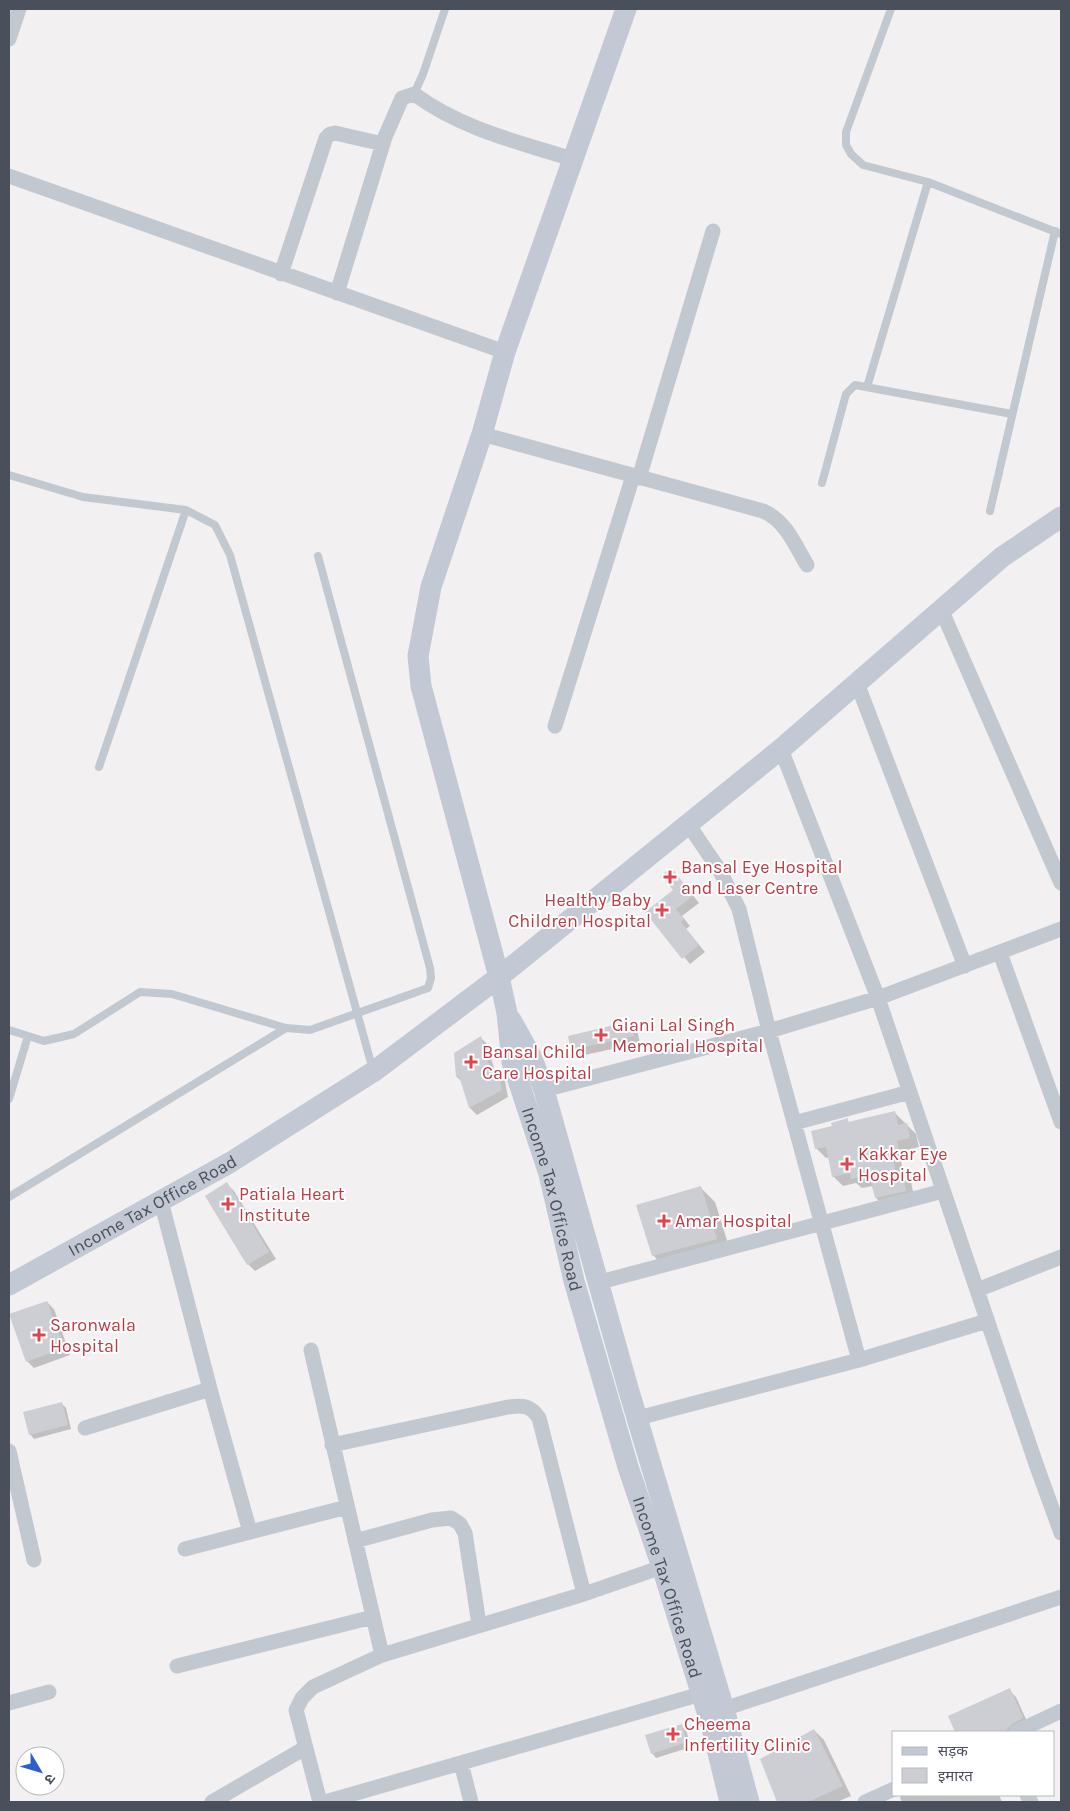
<svg xmlns="http://www.w3.org/2000/svg" width="1070" height="1811" viewBox="0 0 1070 1811" font-family="Karla,'Noto Sans Devanagari',sans-serif">
  <rect width="100%" height="100%" fill="#f2f0f0"/>
  <path fill="#0003" d="M 672,869 L 699,903 L 682,916 L 690,926 L 686,929 L 705,952 L 690,964 L 647,913 L 674,891 Z
    M 630,1023 L 637,1030 L 640,1043 L 580,1056 L 572,1049 Z
    M 480,1037 L 487,1044 L 496,1075 L 498,1074 L 505,1081 L 508,1097 L 477,1115 L 470,1108 L 462,1082 L 457,1077 L 455,1054 Z
    M 895,1113 L 916,1134 L 919,1147 L 906,1150 L 908,1159 L 901,1161 L 904,1176 L 911,1182 L 915,1201 L 885,1207 L 876,1198 L 873,1186 L 862,1188 L 856,1183 L 843,1186 L 833,1176 L 829,1157 L 826,1158 L 816,1148 L 834,1127 L 847,1120 L 850,1123 Z
    M 227,1184 L 234,1191 L 276,1259 L 255,1271 L 248,1264 Z
    M 700,1187 L 715,1202 L 731,1253 L 667,1270 L 653,1255 Z
    M 47,1302 L 54,1309 L 70,1355 L 34,1368 L 27,1361 Z
    M 62,1404 L 66,1408 L 71,1429 L 34,1439 L 30,1434 Z
    M 1009,1690 L 1016,1697 L 1029,1726 L 1017,1732 L 957,1732 L 950,1717 Z
    M 681,1725 L 686,1730 L 691,1747 L 656,1758 L 652,1753 Z
    M 814,1730 L 824,1740 L 851,1796 L 837,1802 L 779,1802 L 761,1759 Z
    M 902,1795 L 999,1795 L 1002,1802 L 902,1802 L 900,1798 Z"/>
  <path fill="#cdced3" d="M 672,868 L 693,896 L 676,909 L 684,919 L 681,922 L 699,945 L 682,959 L 645,912 L 673,890 L 661,875 Z
    M 631,1021 L 634,1036 L 571,1050 L 568,1036 Z
    M 481,1036 L 492,1076 L 498,1073 L 502,1090 L 469,1108 L 459,1076 L 456,1077 L 454,1053 Z
    M 895,1111 L 898,1125 L 907,1123 L 910,1138 L 897,1141 L 899,1150 L 892,1152 L 896,1173 L 902,1172 L 906,1191 L 875,1198 L 869,1175 L 851,1179 L 850,1173 L 832,1177 L 826,1147 L 815,1149 L 811,1131 L 832,1126 L 831,1123 L 848,1118 L 848,1122 Z
    M 227,1182 L 269,1252 L 247,1265 L 205,1196 Z
    M 701,1186 L 717,1239 L 652,1256 L 636,1205 Z
    M 47,1301 L 64,1348 L 26,1362 L 9,1314 Z
    M 62,1402 L 68,1425 L 29,1435 L 23,1412 Z
    M 1010,1688 L 1023,1718 L 1012,1724 L 1004,1732 L 955,1732 L 948,1716 Z
    M 682,1724 L 687,1742 L 651,1754 L 645,1735 Z
    M 814,1729 L 843,1786 L 808,1802 L 777,1802 L 760,1759 Z"/>
  <g fill="none" stroke-linecap="round" stroke-linejoin="round">
    <path stroke="#c2c8d0" stroke-width="8" d="M 891,9 L 846,132 L 846,145 L 851,154 L 863,165 L 928,182 L 1061,234
      M 414,94 L 423,74 L 445,9
      M 867,387 L 928,182
      M 9,475 L 83,497 L 186,510 L 215,525 L 230,555 L 373,1070
      M 822,483 L 846,394 L 855,385 L 1012,414
      M 990,511 L 1055,231
      M 99,767 L 186,510
      M 9,1030 L 44,1041 L 74,1034 L 140,992 L 172,994 L 286,1028 L 310,1030 L 428,988 L 431,978 L 430,968 L 318,556
      M 9,1099 L 28,1036
      M 9,1197 L 286,1028"/>
    <path stroke="#c2c8d0" stroke-width="15" d="M 9,39 L 19,9
      M 9,176 L 505,352
      M 281,274 L 326,138 L 330,134 L 335,133 L 383,144
      M 337,293 L 385,137 L 402,98 L 414,94 C 462,129 515,141 572,159
      M 482,434 L 763,511 C 786,521 795,545 807,565
      M 639,478 L 713,231
      M 941,609 L 1061,883
      M 857,683 L 965,966
      M 555,726 L 633,476
      M 781,749 L 878,998 L 1036,1464 L 1061,1533
      M 1000,953 L 1061,1122
      M 544,1090 L 769,1031 L 878,998 L 1061,929
      M 794,1123 L 910,1092
      M 161,1201 L 210,1389
      M 600,1282 L 943,1191
      M 977,1290 L 1061,1257
      M 311,1350 L 382,1655
      M 859,1360 L 987,1321
      M 638,1418 L 859,1360 L 769,1031 L 739,909 L 720,871 L 688,824
      M 85,1428 L 210,1389 L 250,1532
      M 332,1445 L 508,1407 C 523,1405 530,1405 539,1418 L 584,1594
      M 9,1451 L 34,1560
      M 355,1541 L 432,1520 L 451,1518 L 460,1524 L 465,1533 L 479,1624
      M 185,1549 L 347,1507
      M 177,1666 L 373,1617
      M 9,1703 L 49,1692
      M 724,1709 L 1061,1597
      M 1016,1732 L 1061,1711
      M 461,1763 L 471,1802
      M 1027,1795 L 1031,1802
      M 212,1802 L 305,1748
      M 320,1802 L 296,1710 L 302,1698 L 313,1687 L 382,1655 L 584,1594 L 662,1567
      M 325,1802 L 701,1694
      M 865,1802 L 894,1789"/>
    <g stroke="#c2c9d4" stroke-width="21">
      <path id="s1" d="M 626,9 L 505,352 L 482,434 L 431,587 L 418,656 L 421,686 L 499,977 L 507,1013 L 512,1062 L 549,1174 L 574,1281 L 628,1467 L 662,1567 L 712,1728 L 730,1802"/>
      <path d="M 511,1020 L 531,1056 L 544,1090 L 628,1388 L 724,1709 L 749,1802"/>
      <path id="s2" d="M 9,1285 L 231,1162 L 373,1072 L 499,977 L 781,749 L 1002,557 L 1061,517"/>
    </g>
  </g>
  <g fill="#e0444e" stroke="#fff" stroke-width="2">
    <path d="M667.5 869.5h5v5h5v5h-5v5h-5v-5h-5v-5h5z"/>
    <path d="M659.5 902.5h5v5h5v5h-5v5h-5v-5h-5v-5h5z"/>
    <path d="M598.5 1027.5h5v5h5v5h-5v5h-5v-5h-5v-5h5z"/>
    <path d="M468.5 1054.5h5v5h5v5h-5v5h-5v-5h-5v-5h5z"/>
    <path d="M844.5 1156.5h5v5h5v5h-5v5h-5v-5h-5v-5h5z"/>
    <path d="M225.5 1196.5h5v5h5v5h-5v5h-5v-5h-5v-5h5z"/>
    <path d="M661.5 1213.5h5v5h5v5h-5v5h-5v-5h-5v-5h5z"/>
    <path d="M36.5 1327.5h5v5h5v5h-5v5h-5v-5h-5v-5h5z"/>
    <path d="M670.5 1726.5h5v5h5v5h-5v5h-5v-5h-5v-5h5z"/>
  </g>
  <g text-anchor="middle" stroke-width="4" stroke-linejoin="round" paint-order="stroke">
    <g font-size="18" fill="#be3a42" stroke="#fff" text-anchor="start">
      <text x="681" y="873">Bansal Eye Hospital<tspan x="681" dy="21">and Laser Centre</tspan></text>
      <text x="651" y="906" text-anchor="end">Healthy Baby<tspan x="651" dy="21">Children Hospital</tspan></text>
      <text x="612" y="1031">Giani Lal Singh<tspan x="612" dy="21">Memorial Hospital</tspan></text>
      <text x="482" y="1058">Bansal Child<tspan x="482" dy="21">Care Hospital</tspan></text>
      <text x="858" y="1160">Kakkar Eye<tspan x="858" dy="21">Hospital</tspan></text>
      <text x="239" y="1200">Patiala Heart<tspan x="239" dy="21">Institute</tspan></text>
      <text x="675" y="1227">Amar Hospital</text>
      <text x="50" y="1331">Saronwala<tspan x="50" dy="21">Hospital</tspan></text>
      <text x="684" y="1730">Cheema<tspan x="684" dy="21">Infertility Clinic</tspan></text>
    </g>
    <g font-size="18" fill="#49505b" stroke="#fff">
      <text dy="6" stroke="none"><textPath href="#s1" startOffset="1241">Income Tax Office Road</textPath></text>
      <text dy="6" stroke="none"><textPath href="#s2" startOffset="164">Income Tax Office Road</textPath></text>
      <text dy="6" stroke="none"><textPath href="#s1" startOffset="1646">Income Tax Office Road</textPath></text>
    </g>
  </g>
  <rect width="1070" height="1811" fill="none" stroke="#49505b" stroke-width="20"/>
  <rect x="892" y="1731" width="162" height="65" fill="#ffffff" stroke="#b6b9bd"/>
  <rect x="902" y="1747" width="25" height="8" fill="#c2c9d4" stroke="#b6b9bd"/>
  <text x="938" y="1756" font-size="15" fill="#49505b">सड़क</text>
  <rect x="902" y="1768" width="25" height="15" fill="#cdced3" stroke="#b6b9bd"/>
  <text x="938" y="1781" font-size="15" fill="#49505b">इमारत</text>
  <g transform="translate(40 1771) rotate(128)"><circle r="24" fill="#ffffff" stroke="#b6b9bd"/>
  <path d="M0-4L9 19L0 12L-9 19Z" fill="#2d5fcf"/>
  <text y="-8" font-size="14" font-weight="bold" text-anchor="middle" fill="#49505b">उ</text>
  </g>
</svg>
